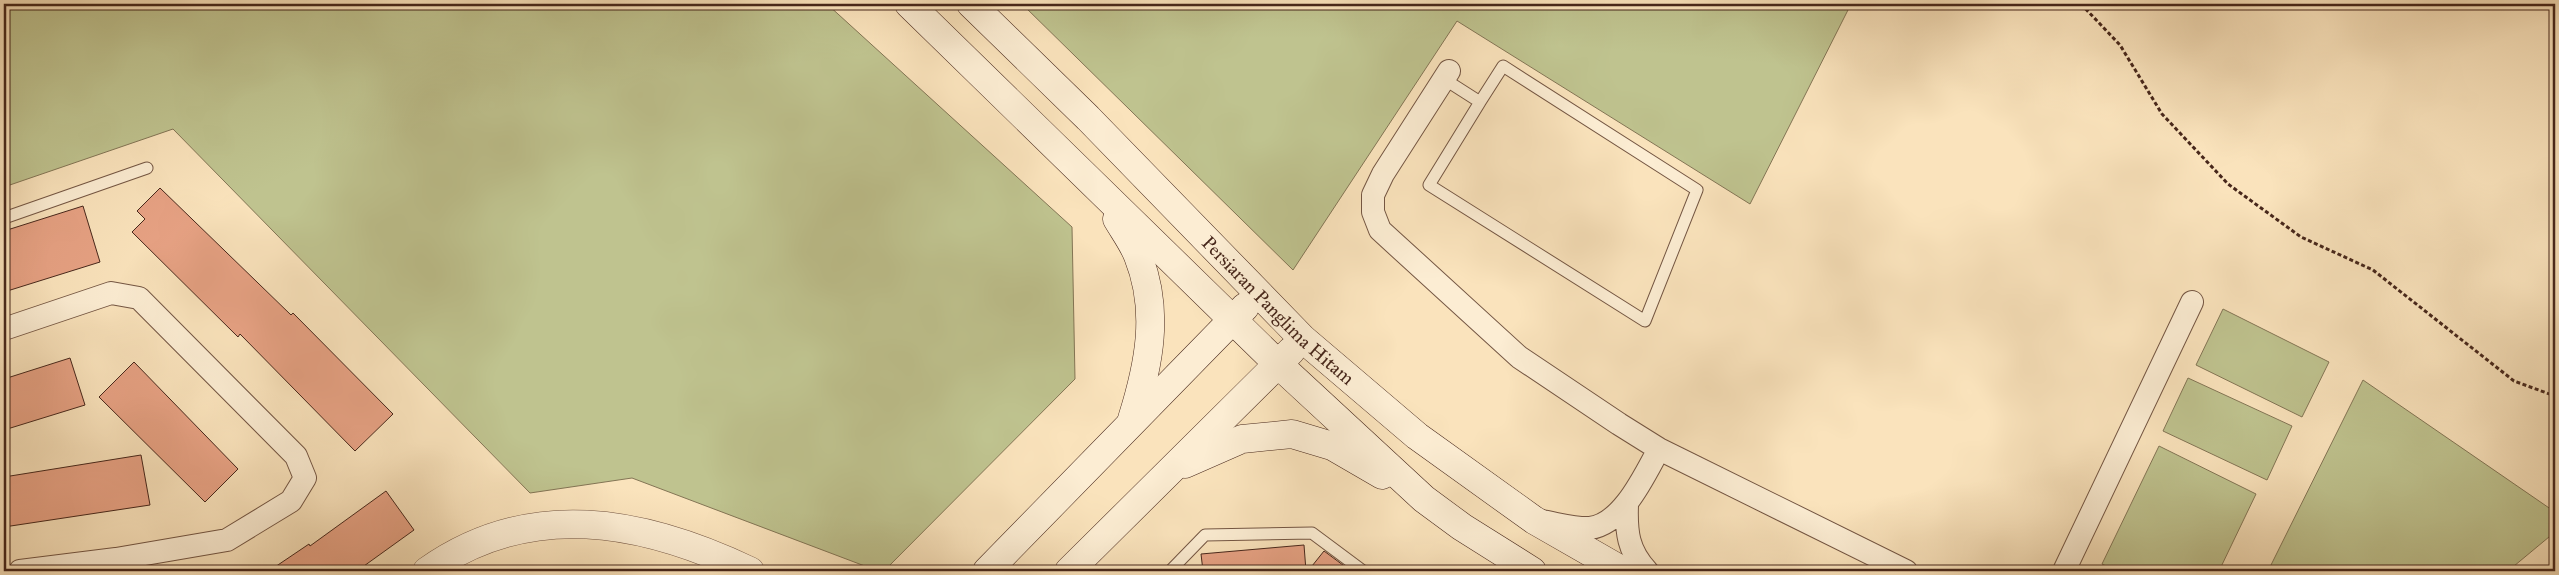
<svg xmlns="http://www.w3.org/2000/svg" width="2559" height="575" viewBox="0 0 2559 575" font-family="'IM FELL Great Primer',serif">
  <rect width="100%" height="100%" fill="#fae3bc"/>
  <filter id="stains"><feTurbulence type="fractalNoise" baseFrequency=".004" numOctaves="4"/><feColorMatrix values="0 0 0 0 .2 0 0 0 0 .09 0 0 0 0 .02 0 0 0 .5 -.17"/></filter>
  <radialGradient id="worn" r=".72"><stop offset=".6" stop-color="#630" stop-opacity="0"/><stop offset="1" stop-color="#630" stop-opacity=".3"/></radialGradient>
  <path fill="#bfc38f" stroke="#837555" d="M 4,4 L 827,4 L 1072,227 L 1075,379 L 884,571 L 878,571 L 632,478 L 530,493 L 173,129 L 4,187 Z
    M 1022,4 L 1842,4 L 1849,8 L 1750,204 L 1457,21 L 1293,270 Z
    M 2223,309 L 2329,362 L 2302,417 L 2196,365 Z
    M 2188,378 L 2292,426 L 2267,480 L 2163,431 Z
    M 2363,380 L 2555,512 L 2555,532 L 2508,571 L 2268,571 Z
    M 2159,446 L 2256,494 L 2219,571 L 2116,571 L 2102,564 Z"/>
  <path fill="#e7a284" stroke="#47271b" d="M 160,188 L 291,315 L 293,313 L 393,414 L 355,451 L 240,334 L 238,337 L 132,232 L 145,219 L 137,211 Z
    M 83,206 L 100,262 L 4,292 L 4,231 Z
    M 70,358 L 85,405 L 4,430 L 4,379 Z
    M 134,362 L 238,469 L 205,502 L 99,397 Z
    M 141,455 L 150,505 L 4,527 L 4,477 Z
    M 386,491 L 414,530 L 357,571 L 269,571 L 309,544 L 310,546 Z
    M 1304,545 L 1306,571 L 1203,571 L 1201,554 Z
    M 1324,551 L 1351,571 L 1308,571 Z"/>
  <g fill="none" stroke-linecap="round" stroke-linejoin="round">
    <g stroke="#745643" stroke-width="13">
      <path id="service" d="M 1444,79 L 1480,102 L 1503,66 L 1697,190 L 1645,321 L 1429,185 L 1480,102
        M 4,218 L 147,168
        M 1170,571 L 1205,535 L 1312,533 L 1363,571"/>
    </g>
    <g stroke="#745643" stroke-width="24">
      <path id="minor" d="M 1449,71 L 1383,174 L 1373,195 L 1373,212 L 1380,230 L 1519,357 L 1619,424 L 1659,449 L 1906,571
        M 4,329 L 111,293 L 139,298 L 296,456 L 305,478 L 291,501 L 227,540 L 116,559 L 20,571
        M 1627,505 C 1626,532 1628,551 1647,571
        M 1540,521 C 1555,523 1575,529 1590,528 C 1623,524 1645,474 1659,449
        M 2064,571 L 2192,302"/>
    </g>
    <g stroke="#745643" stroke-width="29">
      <path id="tertiary" d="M 427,571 C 530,498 643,520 750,571"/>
    </g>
    <g stroke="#47271b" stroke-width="29">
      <g id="secondary">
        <path d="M 909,4 L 1278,364 L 1424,499 L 1462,527 L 1532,571"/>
        <path id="s1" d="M 971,4 L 1088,118 L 1303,339 L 1417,436 L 1534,520 L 1623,571"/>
        <path d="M 1117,219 C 1124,231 1133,243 1138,256 C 1160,311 1149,365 1132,419"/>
        <path d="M 1185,464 L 1242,439 L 1292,434 L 1332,446 L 1382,475"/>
        <path d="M 987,571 L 1245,307"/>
        <path d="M 1069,571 L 1291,351"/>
      </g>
    </g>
    <path stroke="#47271b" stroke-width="3" stroke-dasharray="4 2.5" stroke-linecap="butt" d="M 2081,4 L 2120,45 L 2162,114 L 2228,184 L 2301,237 L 2373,270 L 2514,381 L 2555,396"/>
    <use href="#service" stroke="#fcedd3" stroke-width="11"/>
    <use href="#minor" stroke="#fcedd3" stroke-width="22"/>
    <use href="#tertiary" stroke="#fcedd3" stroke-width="28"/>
    <use href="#secondary" stroke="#fcedd3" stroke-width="28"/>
  </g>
  <g text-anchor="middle" stroke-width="4" stroke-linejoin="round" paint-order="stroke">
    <g font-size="19" fill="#47271b" stroke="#fcedd3">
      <text dy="7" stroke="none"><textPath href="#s1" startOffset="434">Persiaran Panglima Hitam</textPath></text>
    </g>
  </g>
  <rect width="2559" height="575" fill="none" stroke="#fae3bc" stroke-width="20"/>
  <rect x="5" y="5" width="2549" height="565" fill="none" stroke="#47271b" stroke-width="2.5"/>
  <rect x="10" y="10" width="2539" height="555" fill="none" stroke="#47271b"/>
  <rect width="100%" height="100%" filter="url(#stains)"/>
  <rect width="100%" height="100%" fill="url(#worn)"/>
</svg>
